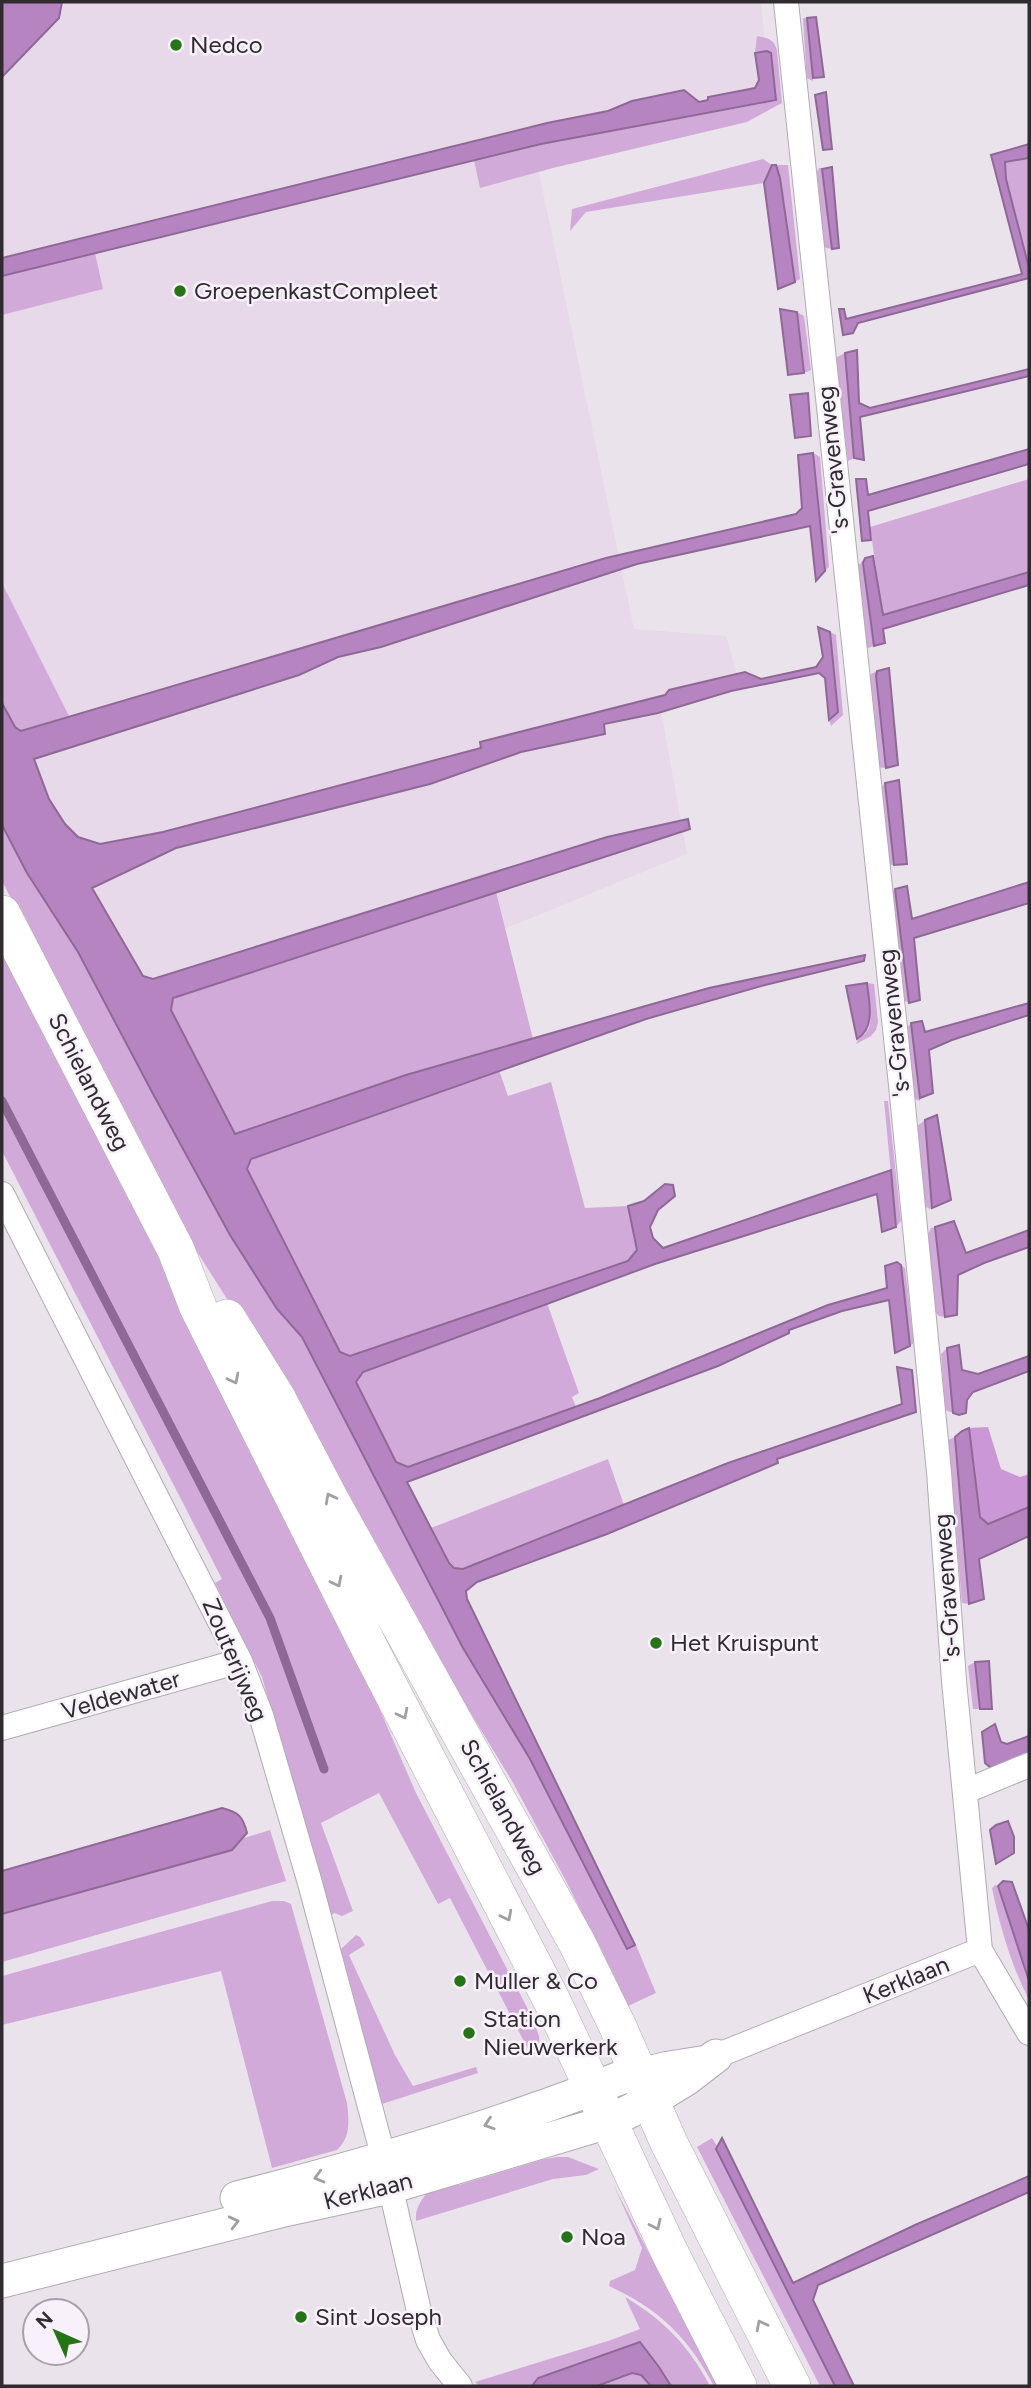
<svg xmlns="http://www.w3.org/2000/svg" width="1031" height="2388" viewBox="0 0 1031 2388" font-family="Figtree,sans-serif">
  <rect width="100%" height="100%" fill="#ebe3ec"/>
  <path fill="#e7d9e9" d="M 15,2 L 761,2 L 770,93 L 531,134 L 634,629 L 726,636 L 739,681 L 660,705 L 687,854 L 165,1068 L 2,752 L 2,53 Z"/>
  <path fill="#d2aada" d="M 803,18 L 807,18 L 813,81 L 807,78 L 806,70 Z
    M 757,36 C 768,38 774,39 777,50 L 782,103 L 747,122 L 553,168 L 480,188 L 474,160 L 541,144 L 776,101 L 771,53 L 767,51 L 755,53 Z
    M 1029,158 L 1029,268 L 1006,179 L 1005,161 Z
    M 763,159 L 772,165 L 764,183 L 586,212 L 570,231 L 572,209 Z
    M 776,165 L 788,165 L 800,279 L 795,282 L 780,178 Z
    M 819,168 L 821,168 L 832,249 L 826,248 L 824,245 L 817,172 Z
    M 95,253 L 103,289 L 2,315 L 2,276 Z
    M 797,312 L 804,316 L 811,370 L 804,373 Z
    M 845,353 L 854,458 L 848,461 L 835,358 Z
    M 813,453 L 820,457 L 829,567 L 825,571 Z
    M 1029,479 L 1029,572 L 883,615 L 870,527 Z
    M 865,558 L 863,563 L 874,646 L 868,648 L 863,643 L 856,564 L 860,564 Z
    M 2,583 L 69,716 L 21,731 L 15,727 L 2,703 Z
    M 830,632 L 836,635 L 843,715 L 831,726 L 829,720 L 838,711 Z
    M 877,671 L 876,676 L 886,768 L 875,767 L 866,682 L 871,674 Z
    M 885,783 L 894,865 L 887,865 L 878,791 Z
    M 2,825 L 27,873 L 78,952 L 152,1092 L 230,1235 L 277,1309 L 302,1337 L 463,1648 L 530,1759 L 627,1949 L 636,1945 L 656,1993 L 628,2006 L 566,1881 L 512,1781 L 350,1515 L 262,1354 L 180,1225 L 2,881 Z
    M 895,889 L 909,1003 L 901,999 L 889,897 Z
    M 496,892 L 533,1039 L 406,1075 L 235,1134 L 171,1010 L 172,998 Z
    M 2,952 L 223,1379 L 338,1613 L 416,1793 L 534,2021 L 539,2036 L 540,2052 L 531,2055 L 450,1898 L 438,1904 L 379,1793 L 321,1823 L 353,1911 L 342,1916 L 334,1913 L 331,1916 L 262,1677 L 215,1583 L 222,1579 L 2,1151 Z
    M 867,983 L 874,984 L 878,1022 L 876,1030 L 871,1036 L 856,1044 C 858,1038 863,1037 867,1031 C 875,1020 868,996 867,983 Z
    M 911,1023 L 920,1101 L 912,1098 L 904,1031 Z
    M 499,1070 L 508,1096 L 551,1082 L 585,1208 L 628,1206 L 637,1251 L 628,1261 L 350,1356 L 340,1352 L 247,1169 L 251,1159 Z
    M 884,1101 L 888,1101 L 901,1221 L 896,1227 Z
    M 925,1120 L 932,1208 L 930,1209 L 924,1206 L 916,1127 Z
    M 935,1227 L 945,1317 L 939,1316 L 935,1312 L 928,1234 L 931,1228 Z
    M 901,1265 L 905,1268 L 914,1343 L 910,1346 Z
    M 547,1303 L 579,1393 L 572,1397 L 576,1407 L 407,1467 L 396,1462 L 356,1382 L 363,1372 Z
    M 947,1348 L 953,1413 L 945,1410 L 941,1354 Z
    M 955,1437 L 969,1604 L 962,1603 L 948,1440 Z
    M 608,1459 L 624,1505 L 473,1566 L 463,1569 L 452,1567 L 431,1528 Z
    M 975,1662 L 980,1709 L 973,1709 L 968,1666 Z
    M 270,1830 L 286,1881 L 2,1962 L 2,1914 L 232,1850 L 244,1838 Z
    M 995,1885 L 998,1886 L 1029,1981 L 1029,2000 C 1011,1964 1000,1928 992,1888 Z
    M 272,1901 L 284,1901 L 291,1904 L 347,2103 C 349,2121 351,2137 337,2150 L 272,2168 L 221,1971 L 2,2025 L 2,1976 Z
    M 356,1935 L 360,1937 L 365,1945 L 349,1955 L 395,2055 L 413,2086 L 476,2067 L 478,2073 L 382,2104 L 341,1949 Z
    M 712,2138 L 717,2146 L 716,2149 L 835,2386 L 820,2386 L 697,2147 Z
    M 558,2157 L 568,2157 L 599,2169 L 586,2175 L 553,2179 L 416,2221 C 414,2205 427,2193 437,2182 L 451,2182 L 459,2185 L 545,2159 Z
    M 614,2186 L 718,2386 L 714,2386 C 688,2337 659,2309 609,2286 L 610,2281 L 635,2270 L 642,2248 Z
    M 625,2297 C 665,2321 688,2345 710,2386 L 671,2386 L 659,2367 L 533,2384 L 532,2386 L 479,2386 L 475,2382 L 611,2340 L 640,2329 Z
    M 632,2373 L 641,2375 L 651,2386 L 597,2386 Z"/>
  <path fill="#cb97d6" d="M 988,1427 L 1001,1469 L 1020,1477 L 1029,1474 L 1029,1507 L 988,1524 L 979,1517 L 969,1428 Z"/>
  <path fill="#b784c2" stroke="#8e6996" stroke-width="2" d="M 2,2 L 62,2 L 59,18 L 2,77 Z
    M 816,17 L 824,77 L 813,78 L 807,18 Z
    M 767,51 L 771,53 L 776,100 L 541,144 L 2,276 L 2,258 L 547,123 L 608,111 L 632,101 L 684,90 L 699,102 L 708,100 L 708,97 L 755,88 L 759,80 L 755,53 Z
    M 826,92 L 832,149 L 823,150 L 815,95 Z
    M 1029,144 L 1029,158 L 1005,162 L 1006,179 L 1029,268 L 1029,278 L 858,323 L 853,333 L 843,335 L 839,309 L 844,309 L 846,319 L 1022,274 L 991,155 Z
    M 772,165 L 776,165 L 780,178 L 795,282 L 778,289 L 764,183 Z
    M 832,167 L 839,248 L 832,249 L 822,169 Z
    M 780,309 L 797,312 L 804,373 L 788,375 Z
    M 857,350 L 859,403 L 870,408 L 1029,369 L 1029,376 L 860,417 L 864,460 L 854,458 L 845,353 Z
    M 808,393 L 811,436 L 795,438 L 790,395 Z
    M 1029,449 L 1029,464 L 868,511 L 871,540 L 862,541 L 856,479 L 866,479 L 868,495 Z
    M 813,453 L 825,571 L 816,581 L 810,526 L 637,564 L 381,647 L 338,657 L 299,675 L 34,759 L 49,799 L 65,824 L 78,837 L 100,844 L 163,832 L 481,748 L 480,742 L 665,695 L 669,690 L 745,672 L 761,679 L 816,667 L 823,657 L 818,627 L 830,632 L 838,712 L 829,720 L 825,678 L 819,673 L 731,691 L 658,713 L 604,724 L 605,734 L 521,752 L 430,784 L 176,848 L 92,888 L 143,976 L 153,979 L 607,837 L 688,819 L 690,829 L 173,998 L 171,1010 L 235,1134 L 406,1075 L 642,1007 L 709,988 L 865,955 L 864,961 L 765,985 L 646,1019 L 251,1159 L 247,1169 L 340,1352 L 350,1356 L 628,1261 L 637,1250 L 628,1206 L 644,1201 L 665,1184 L 673,1185 L 675,1196 L 658,1210 L 650,1227 L 653,1238 L 663,1248 L 891,1170 L 896,1227 L 882,1232 L 877,1194 L 655,1264 L 363,1372 L 356,1382 L 396,1462 L 408,1467 L 600,1398 L 828,1305 L 887,1288 L 885,1266 L 897,1262 L 901,1265 L 910,1346 L 895,1353 L 889,1300 L 842,1311 L 789,1330 L 789,1333 L 718,1366 L 407,1482 L 449,1563 L 454,1568 L 463,1569 L 728,1463 L 902,1404 L 897,1367 L 912,1370 L 916,1412 L 777,1459 L 778,1463 L 607,1534 L 477,1582 L 466,1591 L 467,1599 L 635,1945 L 627,1949 L 530,1759 L 463,1648 L 302,1337 L 277,1309 L 230,1235 L 152,1092 L 78,952 L 27,873 L 2,825 L 2,703 L 15,727 L 21,731 L 606,558 L 796,514 L 802,508 L 798,455 Z
    M 873,556 L 883,615 L 1029,572 L 1029,585 L 883,629 L 885,643 L 874,646 L 863,563 L 865,558 Z
    M 889,668 L 898,765 L 886,768 L 876,676 L 877,671 Z
    M 899,780 L 907,864 L 894,865 L 885,783 Z
    M 1029,882 L 1029,903 L 914,938 L 920,1000 L 909,1003 L 895,889 L 907,886 L 912,919 Z
    M 867,983 C 869,1003 876,1027 857,1039 L 846,986 Z
    M 1029,1003 L 1029,1015 L 952,1040 L 929,1050 L 933,1093 L 920,1098 L 911,1023 L 922,1021 L 925,1032 Z
    M 937,1115 L 951,1200 L 932,1208 L 925,1120 Z
    M 954,1221 L 966,1253 L 1029,1230 L 1029,1247 L 984,1263 L 958,1275 L 957,1315 L 945,1317 L 935,1227 Z
    M 959,1345 L 962,1370 L 978,1374 L 1029,1356 L 1029,1371 L 973,1392 L 967,1400 L 966,1413 L 959,1415 L 953,1413 L 947,1348 Z
    M 969,1428 L 980,1517 L 988,1524 L 1029,1507 L 1029,1536 L 979,1559 L 984,1599 L 969,1604 L 955,1437 L 962,1431 Z
    M 989,1661 L 992,1709 L 980,1709 L 975,1662 Z
    M 995,1724 L 1001,1742 L 1007,1744 L 1029,1736 L 1029,1754 L 991,1768 L 985,1763 L 982,1732 Z
    M 222,1808 C 238,1812 243,1816 247,1833 L 232,1850 L 2,1914 L 2,1871 Z
    M 1008,1821 L 1014,1837 L 1014,1853 L 996,1864 L 990,1830 L 996,1825 Z
    M 1003,1881 L 1012,1882 L 1029,1930 L 1029,1981 L 998,1886 Z
    M 722,2138 L 793,2283 L 915,2225 L 1029,2176 L 1029,2192 L 818,2285 L 813,2300 L 854,2386 L 835,2386 L 716,2149 Z
    M 640,2342 L 659,2367 L 671,2386 L 651,2386 L 641,2375 L 632,2373 L 597,2386 L 532,2386 L 538,2378 Z"/>
  <g fill="none" stroke-linecap="round" stroke-linejoin="round">
    <path stroke="#8e6996" stroke-width="9" d="M 2,1101 L 270,1618 L 324,1769"/>
    <g stroke="#b1aab3" stroke-width="26">
      <path id="street" d="M 786,2 L 901,1085 L 939,1472 L 954,1681 L 980,1950 L 1029,2033
        M 2,1194 L 240,1661 L 261,1715 L 310,1883 L 384,2159 L 419,2311 L 428,2340 L 440,2361 L 460,2386
        M 2,1728 L 240,1661
        M 966,1791 L 1029,1765
        M 638,2071 L 666,2064 L 716,2056 L 980,1950"/>
    </g>
    <g stroke="#b1aab3" stroke-width="35">
      <path id="secondary" d="M 237,2198 C 372,2164 508,2123 638,2071
        M 2,2281 L 280,2211 L 390,2187 L 608,2122 L 650,2101 L 686,2079 L 716,2056"/>
    </g>
    <g stroke="#b1aab3" stroke-width="38">
      <path id="primary" d="M 2,914 L 176,1250 L 198,1307 L 372,1653 L 553,2003 L 670,2253 L 738,2386
        M 227,1318 L 277,1398 L 332,1503 L 577,1943 L 618,2027 L 669,2143 L 792,2386"/>
    </g>
    <use href="#street" stroke="#fff" stroke-width="24"/>
    <use href="#secondary" stroke="#fff" stroke-width="33"/>
    <use href="#primary" stroke="#fff" stroke-width="37"/>
  </g>
  <defs><path id="oneway-chevron" d="M-2-3.5L2.5 0L-2 3.5" fill="none" stroke-width="1.6" stroke-linecap="round" stroke-linejoin="round" transform="scale(1.75)"/></defs>
  <g stroke="#a1a0a1">
    <use href="#oneway-chevron" transform="translate(234 1379) rotate(63)"/>
    <use href="#oneway-chevron" transform="translate(330 1498) rotate(-118)"/>
    <use href="#oneway-chevron" transform="translate(337 1582) rotate(63)"/>
    <use href="#oneway-chevron" transform="translate(403 1714) rotate(63)"/>
    <use href="#oneway-chevron" transform="translate(507 1916) rotate(63)"/>
    <use href="#oneway-chevron" transform="translate(489 2124) rotate(162)"/>
    <use href="#oneway-chevron" transform="translate(319 2177) rotate(165)"/>
    <use href="#oneway-chevron" transform="translate(234 2222) rotate(-14)"/>
    <use href="#oneway-chevron" transform="translate(656 2225) rotate(65)"/>
    <use href="#oneway-chevron" transform="translate(761 2325) rotate(-117)"/>
  </g>
  <g fill="#277318" stroke="#f8f0fa" stroke-width="2.5">
    <circle cx="176" cy="45" r="7"/>
    <circle cx="180" cy="291" r="7"/>
    <circle cx="656" cy="1643" r="7"/>
    <circle cx="460" cy="1981" r="7"/>
    <circle cx="469" cy="2033" r="7"/>
    <circle cx="567" cy="2237" r="7"/>
    <circle cx="301" cy="2317" r="7"/>
  </g>
  <g text-anchor="middle" stroke-width="5" stroke-linejoin="round" paint-order="stroke">
    <g font-size="24" fill="#2f2b2f" stroke="#f8f0fa" text-anchor="start">
      <text x="190" y="53">Nedco</text>
      <text x="194" y="299">GroepenkastCompleet</text>
      <text x="670" y="1651">Het Kruispunt</text>
      <text x="474" y="1989">Muller &amp; Co</text>
      <text x="483" y="2027">Station<tspan x="483" dy="28">Nieuwerkerk</tspan></text>
      <text x="581" y="2245">Noa</text>
      <text x="315" y="2325">Sint Joseph</text>
    </g>
    <g font-size="24" fill="#2f2b2f" stroke="#f8f0fa">
      <text transform="translate(833 460) rotate(-96)" y="8">'s-Gravenweg</text>
      <text transform="translate(894 1023) rotate(-96)" y="8">'s-Gravenweg</text>
      <text transform="translate(89 1082) rotate(63)" y="8">Schielandweg</text>
      <text transform="translate(947 1588) rotate(-94)" y="8">'s-Gravenweg</text>
      <text transform="translate(235 1660) rotate(67)" y="8">Zouterijweg</text>
      <text transform="translate(121 1695) rotate(-16)" y="8">Veldewater</text>
      <text transform="translate(503 1807) rotate(61)" y="8">Schielandweg</text>
      <text transform="translate(906 1980) rotate(-22)" y="8">Kerklaan</text>
      <text transform="translate(368 2191) rotate(-14)" y="8">Kerklaan</text>
    </g>
  </g>
  <rect width="1031" height="2388" fill="none" stroke="#2f2b2f" stroke-width="7"/>
  <g transform="translate(56 2332) rotate(315)"><circle r="33" fill="#f8f0fa" stroke="#a8a1a9" stroke-width="2"/>
  <path d="M0-5L12 26L0 18L-12 26Z" fill="#277318"/>
  <text y="-10" font-size="19" font-weight="bold" text-anchor="middle" fill="#2f2b2f">N</text>
  </g>
</svg>
